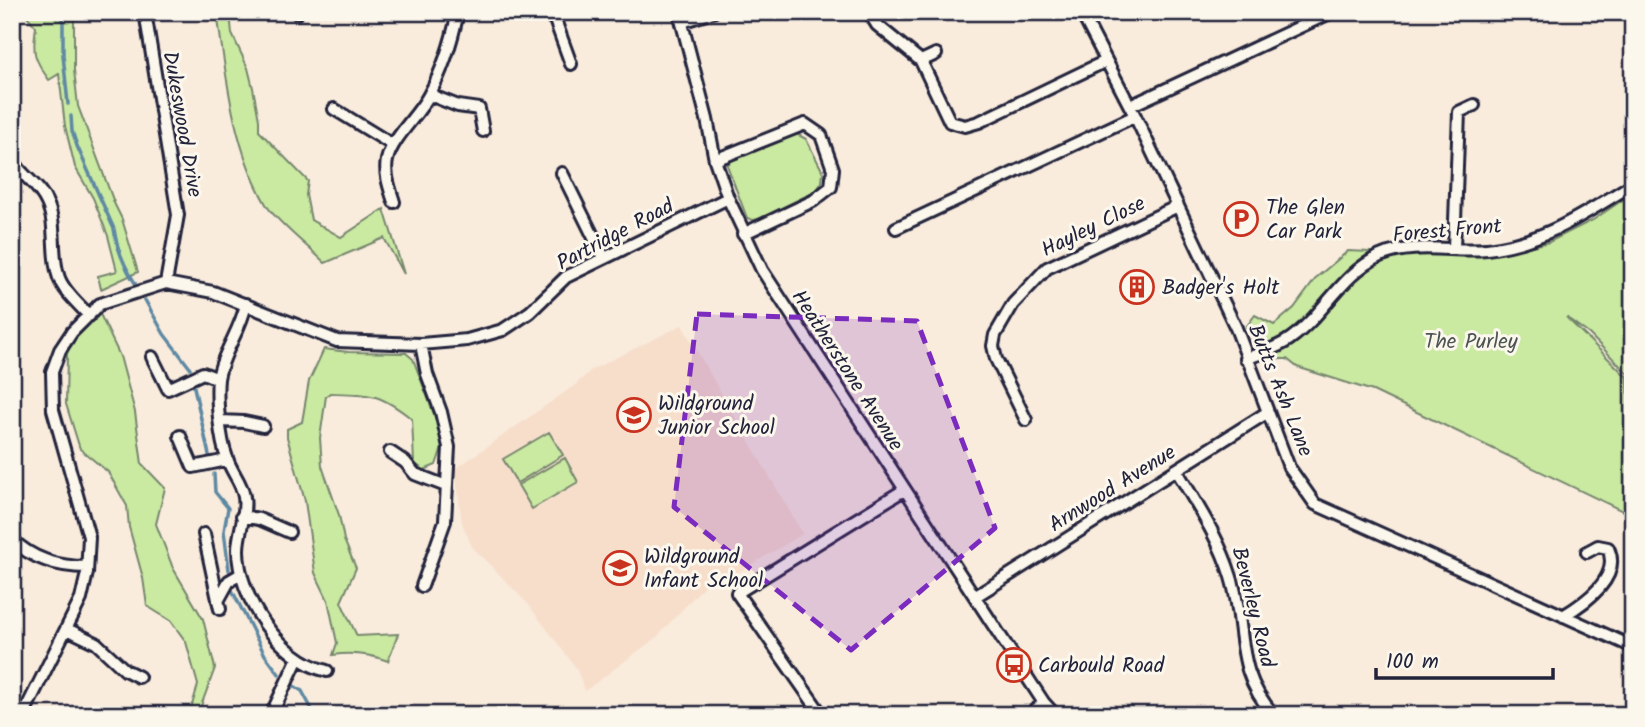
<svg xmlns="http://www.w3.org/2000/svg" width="1645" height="727" viewBox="0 0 1645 727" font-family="Kalam,sans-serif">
  <rect width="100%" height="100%" fill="#f9ecdd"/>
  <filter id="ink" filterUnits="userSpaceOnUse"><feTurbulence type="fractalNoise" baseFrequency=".0143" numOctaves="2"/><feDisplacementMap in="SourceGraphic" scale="14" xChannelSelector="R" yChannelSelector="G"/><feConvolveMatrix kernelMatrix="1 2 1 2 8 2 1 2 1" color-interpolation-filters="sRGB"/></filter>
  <g filter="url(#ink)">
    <path fill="#f7decb" d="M 682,325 L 803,534 L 734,575 L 731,570 L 705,585 L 656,638 L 585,691 L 576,668 L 527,603 L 472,547 L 462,523 L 455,469 L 575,385 L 591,370 Z"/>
    <path fill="#cae9a1" stroke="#76866e" stroke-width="2" d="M 24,12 L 74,12 L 74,70 L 78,106 L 115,205 L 122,219 L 138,272 L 101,289 L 98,276 L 117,271 L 108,236 L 93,198 L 75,167 L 65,126 L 59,74 L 49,80 C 34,59 32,53 36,27 Z
      M 217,12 L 230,12 L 232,34 L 248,68 L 253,88 L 259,120 L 259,131 L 308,181 L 306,195 L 311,220 L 341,237 L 384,209 L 404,274 L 384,238 L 325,263 C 311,249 276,221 267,206 C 233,148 226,77 217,12 Z
      M 795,133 L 806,139 L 823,172 L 822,182 L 816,191 L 759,219 L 753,220 L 747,218 L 727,165 L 736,157 Z
      M 1633,193 L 1633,415 L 1631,414 L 1629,375 L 1589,334 L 1566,317 L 1628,378 L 1629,417 L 1633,419 L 1633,516 L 1373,391 L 1297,367 L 1287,359 L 1266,359 L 1246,327 L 1255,315 L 1274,325 L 1294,308 L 1317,277 L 1348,251 L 1417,254 L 1506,252 L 1549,242 L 1593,220 Z
      M 99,312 L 120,356 L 135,412 L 142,464 L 165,488 L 156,524 L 173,568 L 203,619 L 215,668 L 201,706 L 205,715 L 189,715 L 198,685 L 186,642 L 171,621 L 147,606 L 143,578 L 129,527 L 127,506 L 108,472 L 80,449 L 66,404 L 67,354 L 78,325 Z
      M 324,349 L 348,352 L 406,353 L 413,359 L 440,430 L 442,448 L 436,465 L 424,470 L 414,463 L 412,419 C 379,393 371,394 330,393 L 326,396 L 320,438 L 322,466 L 339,515 L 344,540 L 356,568 L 341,602 L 357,636 L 398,634 L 388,661 C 369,654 353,652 333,655 L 337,643 L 328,600 L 315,573 L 305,501 L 287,437 L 287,429 L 302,422 L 309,381 Z
      M 549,432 L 563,455 L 517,483 L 503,459 Z
      M 565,458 L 578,482 L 532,509 L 518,485 Z"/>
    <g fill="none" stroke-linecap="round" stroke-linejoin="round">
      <path stroke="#5f89a3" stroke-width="3.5" d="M 63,12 L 63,55 L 68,104
        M 71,116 L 72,131 L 77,146 L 114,229 C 117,249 124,266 135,283
        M 145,300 L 164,334 L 190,368
        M 194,387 L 209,455
        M 214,474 L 215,492 L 228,508 L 224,531 L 229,570
        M 232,590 L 265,655 L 279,674
        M 294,686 L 302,691 L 315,715"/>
      <g stroke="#22223b" stroke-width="16">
        <path id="minor" d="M 145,12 L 178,215 L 166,283
          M 545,12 L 555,20 L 571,64
          M 679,12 L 707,119 L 715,160 L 728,198 L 762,270 L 1044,703 L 1055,715
          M 869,12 L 877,25 L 921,61 L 950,122 L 965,126 L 979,122 L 1106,61
          M 1081,12 L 1135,116 L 1236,328 L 1289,467 L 1315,504 L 1633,647
          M 297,13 L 298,12
          M 682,22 L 713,12
          M 921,61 L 936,54
          M 430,95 L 458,106 L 479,109 L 483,131
          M 1130,106 L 1332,12
          M 334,109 L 393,145
          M 12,156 C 18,175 38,182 47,203 C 58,226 50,254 59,278 C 64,292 79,304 89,316
          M 715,160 L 805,124 L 821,135 L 833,169 L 831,187 L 813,201 L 743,234
          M 562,173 L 604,258
          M 394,202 C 390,189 384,174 387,160 C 392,138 418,116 429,95 C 443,70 452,40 458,12
          M 896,228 L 1135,116
          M 1454,248 L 1459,112 L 1474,105
          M 246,304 C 241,330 222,353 218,379 C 216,399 220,440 227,458 C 231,472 242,482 244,497 C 247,514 238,533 238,550 C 238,597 280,660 327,671
          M 421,344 L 427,374 L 441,412 L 449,447 L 445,521 L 422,586
          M 152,357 L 168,389 L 203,373 L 218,379
          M 1246,359 C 1260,353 1278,348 1290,339 C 1324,315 1341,274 1380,256 C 1413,242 1452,252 1487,249 C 1543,243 1586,213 1633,184
          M 1026,420 L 996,359 L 993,346 L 995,335 L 1013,304 L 1047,268 L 1178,206
          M 220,421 L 244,422 L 263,426
          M 180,436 L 193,467 L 227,460
          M 390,452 L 405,462 L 415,474 L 446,486
          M 1177,471 C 1197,505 1219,538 1231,577 C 1247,628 1233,670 1274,715
          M 242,516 L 259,519 L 289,532
          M 204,534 L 220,609
          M 12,539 C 31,559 59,567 86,567
          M 976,596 L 1268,412
          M 218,601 L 229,581 L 241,574
          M 1563,616 C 1585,603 1622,578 1608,548 L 1598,546 L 1587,552
          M 67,629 L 96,643 L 125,670 L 139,677
          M 18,715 L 26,709 L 81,599 L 87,573 L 89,537 L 53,410 L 52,372 L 60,350 L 72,332 L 100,304 L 166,283 L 213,292 L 337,341 L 421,344 L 467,340 L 503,330 L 530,312 L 566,277 L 728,198
          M 271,715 L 298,658
          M 822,715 L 737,593 L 904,490
          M 1029,715 L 1044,703"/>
      </g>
      <use href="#minor" stroke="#fbf7ec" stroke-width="10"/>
    </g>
  </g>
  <path fill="#7b2cbf" fill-opacity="0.2" stroke="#7b2cbf" stroke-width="5" stroke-dasharray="14 9" stroke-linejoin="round" d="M 697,314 L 917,321 L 995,528 L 851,650 L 674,507 Z"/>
  <defs>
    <g id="parking-ring" transform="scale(1.75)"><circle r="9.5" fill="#fbf7ec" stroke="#c8321e" stroke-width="1.5"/><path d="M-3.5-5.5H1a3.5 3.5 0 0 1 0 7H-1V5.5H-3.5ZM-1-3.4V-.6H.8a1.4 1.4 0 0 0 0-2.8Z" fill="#c8321e"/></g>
    <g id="building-ring" transform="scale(1.75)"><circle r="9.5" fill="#fbf7ec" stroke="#c8321e" stroke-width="1.5"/><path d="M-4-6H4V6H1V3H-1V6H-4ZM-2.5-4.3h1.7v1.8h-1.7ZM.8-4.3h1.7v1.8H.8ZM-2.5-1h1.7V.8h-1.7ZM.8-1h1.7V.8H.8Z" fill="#c8321e"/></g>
    <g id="school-ring" transform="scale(1.75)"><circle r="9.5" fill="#fbf7ec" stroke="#c8321e" stroke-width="1.5"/><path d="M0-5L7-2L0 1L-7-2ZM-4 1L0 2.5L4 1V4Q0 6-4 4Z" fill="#c8321e"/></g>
    <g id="bus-ring" transform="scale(1.75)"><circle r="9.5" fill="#fbf7ec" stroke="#c8321e" stroke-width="1.5"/><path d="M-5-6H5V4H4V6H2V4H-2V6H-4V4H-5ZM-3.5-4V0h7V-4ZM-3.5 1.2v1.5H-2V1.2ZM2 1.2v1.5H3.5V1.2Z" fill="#c8321e"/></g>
  </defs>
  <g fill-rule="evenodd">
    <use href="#parking-ring" x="1241" y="219"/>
    <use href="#building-ring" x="1137" y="287"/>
    <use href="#school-ring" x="634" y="415"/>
    <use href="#school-ring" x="620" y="568"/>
    <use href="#bus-ring" x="1014" y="665"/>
  </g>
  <g text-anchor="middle" stroke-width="6" stroke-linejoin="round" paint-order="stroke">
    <g font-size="21" fill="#22223b" stroke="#fbf7ec">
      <text transform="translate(183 124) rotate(80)" y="7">Dukeswood Drive</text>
      <text transform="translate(1093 226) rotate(-26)" y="7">Hayley Close</text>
      <text transform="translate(1447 230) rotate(-5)" y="7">Forest Front</text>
      <text transform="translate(615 234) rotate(-28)" y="7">Partridge Road</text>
      <text transform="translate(848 370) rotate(57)" y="7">Heatherstone Avenue</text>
      <text transform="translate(1281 390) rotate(68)" y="7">Butts Ash Lane</text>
      <text transform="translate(1112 488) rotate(-32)" y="7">Arnwood Avenue</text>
      <text transform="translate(1254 607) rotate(76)" y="7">Beverley Road</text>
    </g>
    <g font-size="21" fill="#22223b" stroke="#fbf7ec" text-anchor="start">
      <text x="1266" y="214">The Glen<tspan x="1266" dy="24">Car Park</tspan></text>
      <text x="1162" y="294">Badger's Holt</text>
      <text x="658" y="410">Wildground<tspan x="658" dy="24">Junior School</tspan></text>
      <text x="644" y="563">Wildground<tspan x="644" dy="24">Infant School</tspan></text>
      <text x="1038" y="672">Carbould Road</text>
    </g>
    <g font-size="21" fill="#4c5454" stroke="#fbf7ec">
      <text x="1471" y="348">The Purley</text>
    </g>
  </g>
  <rect width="1645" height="727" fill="none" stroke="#fbf7ec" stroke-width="42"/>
  <rect x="21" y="21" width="1603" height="685" fill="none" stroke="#22223b" stroke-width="2.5" filter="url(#ink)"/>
  <path d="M1376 668v10h177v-10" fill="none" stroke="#22223b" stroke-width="3.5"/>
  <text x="1386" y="668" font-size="21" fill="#22223b" stroke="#fbf7ec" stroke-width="5" paint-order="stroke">100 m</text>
</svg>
